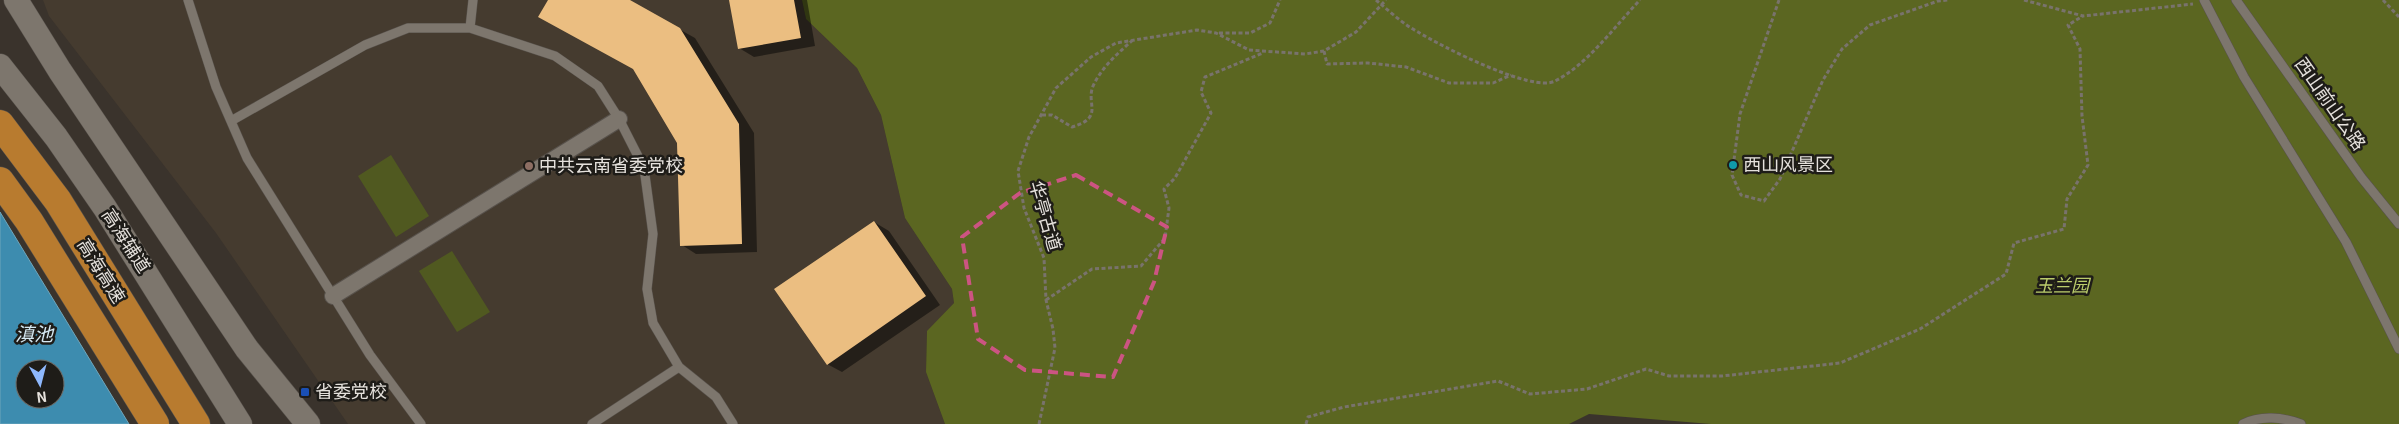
<svg xmlns="http://www.w3.org/2000/svg" width="2399" height="424" viewBox="0 0 2399 424" font-family="Georgia,'Noto Sans SC',serif">
  <rect width="100%" height="100%" fill="#3a332c"/>
  <path fill="#453b2f" d="M 43,0 L 802,0 L 806,19 L 857,68 L 881,115 L 905,218 L 952,289 L 954,303 L 927,332 L 926,372 L 945,424 L 348,424 L 216,233 L 49,16 Z"/>
  <path fill="#505920" d="M 391,155 L 429,216 L 396,237 L 358,176 Z
    M 452,251 L 490,312 L 457,332 L 419,271 Z"/>
  <path fill="#5b6621" d="M 802,0 L 2399,0 L 2399,424 L 1711,424 L 1589,414 L 1569,424 L 945,424 L 926,372 L 927,331 L 954,303 L 952,289 L 905,218 L 881,115 L 857,68 L 806,19 Z"/>
  <path fill="#3d8caf" stroke="#6fa6bc" fill-rule="evenodd" d="M 0,212 L 129,424 L 0,424 ZM 25,369 L 55,369 L 55,399 L 25,399 Z"/>
  <path fill="#0007" d="M 549,0 L 627,0 L 695,38 L 754,133 L 757,252 L 696,254 L 682,245 L 679,142 L 634,69 Z
    M 731,0 L 807,0 L 815,46 L 754,57 L 739,48 Z
    M 874,222 L 889,231 L 940,305 L 842,372 L 827,364 Z"/>
  <path fill="#ebbe81" d="M 548,0 L 630,0 L 680,28 L 739,124 L 742,244 L 680,246 L 677,143 L 633,69 L 538,17 Z
    M 729,0 L 794,0 L 801,38 L 738,49 Z
    M 874,221 L 926,296 L 827,365 L 774,289 Z"/>
  <g fill="none" stroke-linecap="round" stroke-linejoin="round">
    <g stroke="#58524c" stroke-width="10">
      <path id="lane" d="M 188,0 L 216,87 L 247,158 L 370,355 L 421,424
        M 2204,0 L 2244,77 L 2346,242 L 2399,349
        M 2236,0 L 2361,177 L 2399,224
        M 470,28 L 473,0
        M 231,121 L 365,45 L 408,28 L 470,28 L 555,56 L 598,86 L 619,119 L 644,168 L 653,234 L 647,289 L 653,323 L 679,367 L 716,397 L 733,424
        M 592,424 L 679,367
        M 2243,424 C 2260,415 2283,417 2301,424"/>
    </g>
    <g stroke="#58524c" stroke-width="18">
      <path id="street" d="M 333,296 L 619,119"/>
    </g>
    <g stroke="#58524c" stroke-width="25">
      <path id="secondary" d="M 16,0 L 60,71 L 247,349 L 308,424
        M 0,66 L 56,137 L 105,208 L 240,424"/>
    </g>
    <g stroke="#58524c" stroke-width="29">
      <path id="highway" d="M 0,124 L 58,201 L 196,424
        M 0,181 L 29,221 L 155,424"/>
    </g>
    <path stroke="#79736c" stroke-width="3" stroke-dasharray="4 2.5" stroke-linecap="butt" d="M 1376,0 C 1389,11 1403,24 1418,32 C 1441,46 1532,93 1555,81 C 1587,65 1615,26 1640,0
      M 1779,0 L 1740,114 L 1732,175 L 1741,195 L 1764,201 L 1780,179 L 1823,80 L 1842,49 L 1870,25 L 1938,1 L 1948,0
      M 2024,0 L 2083,16 L 2193,4
      M 2383,0 L 2399,17
      M 1219,33 L 1250,33 L 1270,23 L 1280,0
      M 1324,51 L 1327,64 L 1368,63 L 1406,67 L 1449,83 L 1493,83 L 1511,75
      M 1042,115 L 1052,115 L 1072,127 C 1106,117 1084,103 1094,84 C 1103,66 1119,52 1134,39
      M 1046,300 L 1092,269 L 1141,266 L 1165,238 L 1169,208 L 1164,189 L 1175,178 L 1211,113 L 1201,92 L 1205,77 L 1263,53
      M 1039,424 L 1055,348 L 1053,329 L 1046,300 L 1044,258 L 1024,208 L 1018,171 L 1029,137 L 1056,88 L 1091,57 L 1116,43 L 1197,30 L 1216,33 L 1249,50 L 1305,54 L 1324,51 L 1356,32 L 1386,0
      M 1306,424 L 1308,417 L 1344,407 L 1498,381 L 1530,394 L 1587,389 L 1646,369 L 1669,376 L 1722,376 L 1840,363 L 1920,329 L 2006,274 L 2014,243 L 2064,229 L 2067,199 L 2088,165 L 2082,116 L 2080,49 L 2068,25 L 2083,16"/>
    <use href="#lane" stroke="#7d766d" stroke-width="9"/>
    <use href="#street" stroke="#7d766d" stroke-width="16"/>
    <use href="#secondary" stroke="#7d766d" stroke-width="24"/>
    <use href="#highway" stroke="#b87b2f" stroke-width="28"/>
  </g>
  <path fill="none" stroke="#cc5482" stroke-width="4" stroke-dasharray="10 6" stroke-linejoin="round" d="M 1076,175 L 1167,227 L 1154,282 L 1113,377 L 1025,370 L 978,339 L 962,237 L 1020,193 Z"/>
  <circle fill="#0f9aa8" stroke="#1e1c18" stroke-width="2" cx="1733" cy="165" r="5"/>
  <circle fill="#8d6e63" stroke="#1e1c18" stroke-width="2" cx="529" cy="166" r="5"/>
  <rect fill="#1a4fb4" stroke="#1e1c18" stroke-width="2" x="300" y="387" width="10" height="10" rx="2.5"/>
  <g text-anchor="middle" stroke-width="5" stroke-linejoin="round" paint-order="stroke">
    <g font-size="18" fill="#e5e1dc" stroke="#1e1c18">
      <text transform="translate(2330 104) rotate(55)" y="6">西山前山公路</text>
      <text transform="translate(1045 216) rotate(74)" y="6">华亭古道</text>
      <text transform="translate(126 241) rotate(57)" y="6">高海辅道</text>
      <text transform="translate(101 271) rotate(58)" y="6">高海高速</text>
    </g>
    <g font-size="18" fill="#e5e1dc" stroke="#1e1c18" text-anchor="start">
      <text x="1743" y="171">西山风景区</text>
      <text x="539" y="172">中共云南省委党校</text>
      <text x="315" y="398">省委党校</text>
    </g>
    <g font-size="18" font-style="italic" fill="#bacb6b" stroke="#1e1c18">
      <text x="2062" y="292">玉兰园</text>
    </g>
    <g font-size="19" font-style="italic" fill="#d5e8f2" stroke="#1e1c18">
      <text x="34" y="341">滇池</text>
    </g>
  </g>
  <g transform="translate(40 384) rotate(173)"><circle r="24" fill="#1e1c18" stroke="#6e6b66"/>
  <path d="M0-4L9 19L0 12L-9 19Z" fill="#8eb8fd"/>
  <text y="-8" font-size="14" font-weight="bold" text-anchor="middle" fill="#e5e1dc">N</text>
  </g>
</svg>
